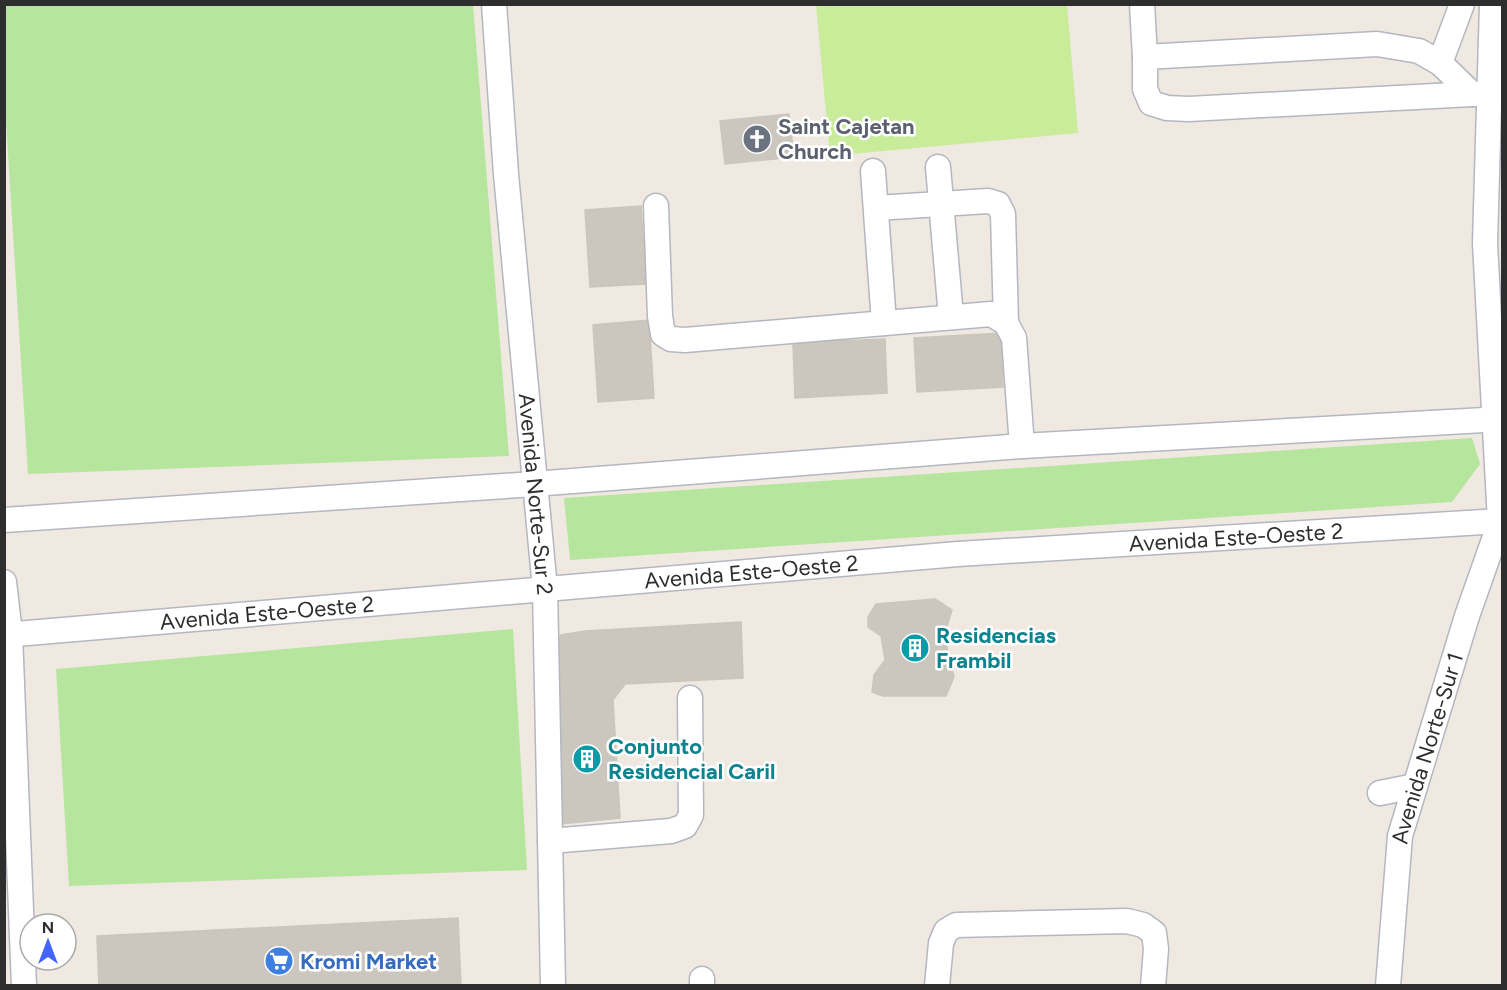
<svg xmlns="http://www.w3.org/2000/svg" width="1507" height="990" viewBox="0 0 1507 990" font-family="Figtree,sans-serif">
  <rect width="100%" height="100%" fill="#efe9e1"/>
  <path fill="#b6e59e" d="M 4,5 L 473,5 L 509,456 L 28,474 L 5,105 Z
    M 1472,438 L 1480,464 L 1452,502 L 570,560 L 564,498 Z
    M 513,629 L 527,870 L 69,886 L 56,669 Z"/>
  <path fill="#c9ec9a" d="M 816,5 L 1067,5 L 1078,133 L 830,156 Z"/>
  <path fill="#cbc7bf" stroke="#cbc5ba" stroke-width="1.5" d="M 789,114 L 794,157 L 725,164 L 720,121 Z
    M 641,206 L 646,284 L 590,287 L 585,210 Z
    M 649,320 L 654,398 L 598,402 L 593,325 Z
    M 1001,333 L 1003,387 L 917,392 L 914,338 Z
    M 885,339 L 887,393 L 795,398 L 793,343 Z
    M 935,599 L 952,610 L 944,636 L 954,677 L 946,696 L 883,696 L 872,692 L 874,675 L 885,660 L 881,636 L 868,627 L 868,617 L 876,604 Z
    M 741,622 L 743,678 L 625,684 L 613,700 L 620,818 L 561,824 L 553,649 L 561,635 L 585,631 Z
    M 458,918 L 461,986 L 99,986 L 97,936 Z"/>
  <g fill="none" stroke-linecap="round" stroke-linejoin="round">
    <g stroke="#b4b7c1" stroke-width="27">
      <g id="minor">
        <path id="s1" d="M 494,4 L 506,174 L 545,589 L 553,986"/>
        <path d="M 1142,4 L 1145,57 L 1377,44 L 1419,51 L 1440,63 L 1472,94 L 1490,94"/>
        <path d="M 1492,4 L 1485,243 L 1500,521"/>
        <path d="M 1145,57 L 1145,89 L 1151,103 L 1167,108 L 1189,109 L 1472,94"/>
        <path d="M 1440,63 L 1462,4"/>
        <path d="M 938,167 L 951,317"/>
        <path d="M 873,171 L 884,323"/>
        <path d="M 656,206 L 660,316 L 663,334 L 671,339 L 685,340 L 991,314 L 1006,323 L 1014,338 L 1022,446"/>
        <path d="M 876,208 L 988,201 L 998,204 L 1003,214 L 1006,323"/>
        <path d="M 4,520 L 534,484 L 1022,446 L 1502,419"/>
        <path d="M 4,582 L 10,634 L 24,986"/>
        <path id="s2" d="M 4,635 L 958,554 L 1500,521"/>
        <path d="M 1380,793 L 1415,786"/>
        <path d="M 550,841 L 671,831 L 685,826 L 691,815 L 690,698"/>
        <path d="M 702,979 L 702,986"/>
        <path d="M 937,986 L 941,943 L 946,931 L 956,925 L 1127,921 L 1143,925 L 1154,933 L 1156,949 L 1153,986"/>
        <path id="s3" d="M 1388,986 L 1400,836 L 1467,616 L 1502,517"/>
      </g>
    </g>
    <use href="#minor" stroke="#fff" stroke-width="24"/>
  </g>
  <defs>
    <g id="church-disc" transform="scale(1.5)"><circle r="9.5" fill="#6b7280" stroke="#fff"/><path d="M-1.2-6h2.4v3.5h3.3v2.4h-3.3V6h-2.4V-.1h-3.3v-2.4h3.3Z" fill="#fff"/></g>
    <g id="building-disc" transform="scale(1.5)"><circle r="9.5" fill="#0f9aa8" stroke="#fff"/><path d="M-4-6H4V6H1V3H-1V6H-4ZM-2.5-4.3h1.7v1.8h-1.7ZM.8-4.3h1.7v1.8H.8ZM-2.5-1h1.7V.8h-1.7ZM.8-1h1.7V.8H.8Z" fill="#fff"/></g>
    <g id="supermarket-disc" transform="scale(1.5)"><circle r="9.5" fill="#3f7fe0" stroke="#fff"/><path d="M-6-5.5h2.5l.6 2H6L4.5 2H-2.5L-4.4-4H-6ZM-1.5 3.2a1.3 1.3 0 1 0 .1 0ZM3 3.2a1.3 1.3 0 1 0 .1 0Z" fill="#fff"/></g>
  </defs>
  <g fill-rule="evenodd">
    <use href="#church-disc" x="757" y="139"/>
    <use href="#building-disc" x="915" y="648"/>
    <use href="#building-disc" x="587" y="759"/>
    <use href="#supermarket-disc" x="279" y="961"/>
  </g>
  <g text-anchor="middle" stroke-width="5" stroke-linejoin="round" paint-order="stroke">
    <g font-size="22" font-weight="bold" fill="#5b616d" stroke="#fff" text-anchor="start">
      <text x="778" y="134">Saint Cajetan<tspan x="778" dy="25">Church</tspan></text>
    </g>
    <g font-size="22" fill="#2e2e2e" stroke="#fff">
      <text dy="8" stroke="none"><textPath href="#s1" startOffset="492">Avenida Norte-Sur 2</textPath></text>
      <text dy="8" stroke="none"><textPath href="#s2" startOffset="1236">Avenida Este-Oeste 2</textPath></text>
      <text dy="8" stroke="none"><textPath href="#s2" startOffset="750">Avenida Este-Oeste 2</textPath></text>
      <text dy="8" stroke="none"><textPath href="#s2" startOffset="264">Avenida Este-Oeste 2</textPath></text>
      <text dy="8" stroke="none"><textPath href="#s3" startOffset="242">Avenida Norte-Sur 1</textPath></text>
    </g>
    <g font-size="22" font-weight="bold" fill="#0d838f" stroke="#fff" text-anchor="start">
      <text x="936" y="643">Residencias<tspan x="936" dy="25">Frambil</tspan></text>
      <text x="608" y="754">Conjunto<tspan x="608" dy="25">Residencial Caril</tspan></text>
    </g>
    <g font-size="22" font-weight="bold" fill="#366cbe" stroke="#fff" text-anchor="start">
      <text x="300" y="969">Kromi Market</text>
    </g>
  </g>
  <rect width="1507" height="990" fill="none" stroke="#2e2e2e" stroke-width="12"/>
  <g transform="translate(48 942)"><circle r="28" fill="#ffffff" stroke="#ababab" stroke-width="1.5"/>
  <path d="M0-4.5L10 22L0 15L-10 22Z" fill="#4264fb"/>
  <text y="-9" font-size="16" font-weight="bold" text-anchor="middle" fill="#2e2e2e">N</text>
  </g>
</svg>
